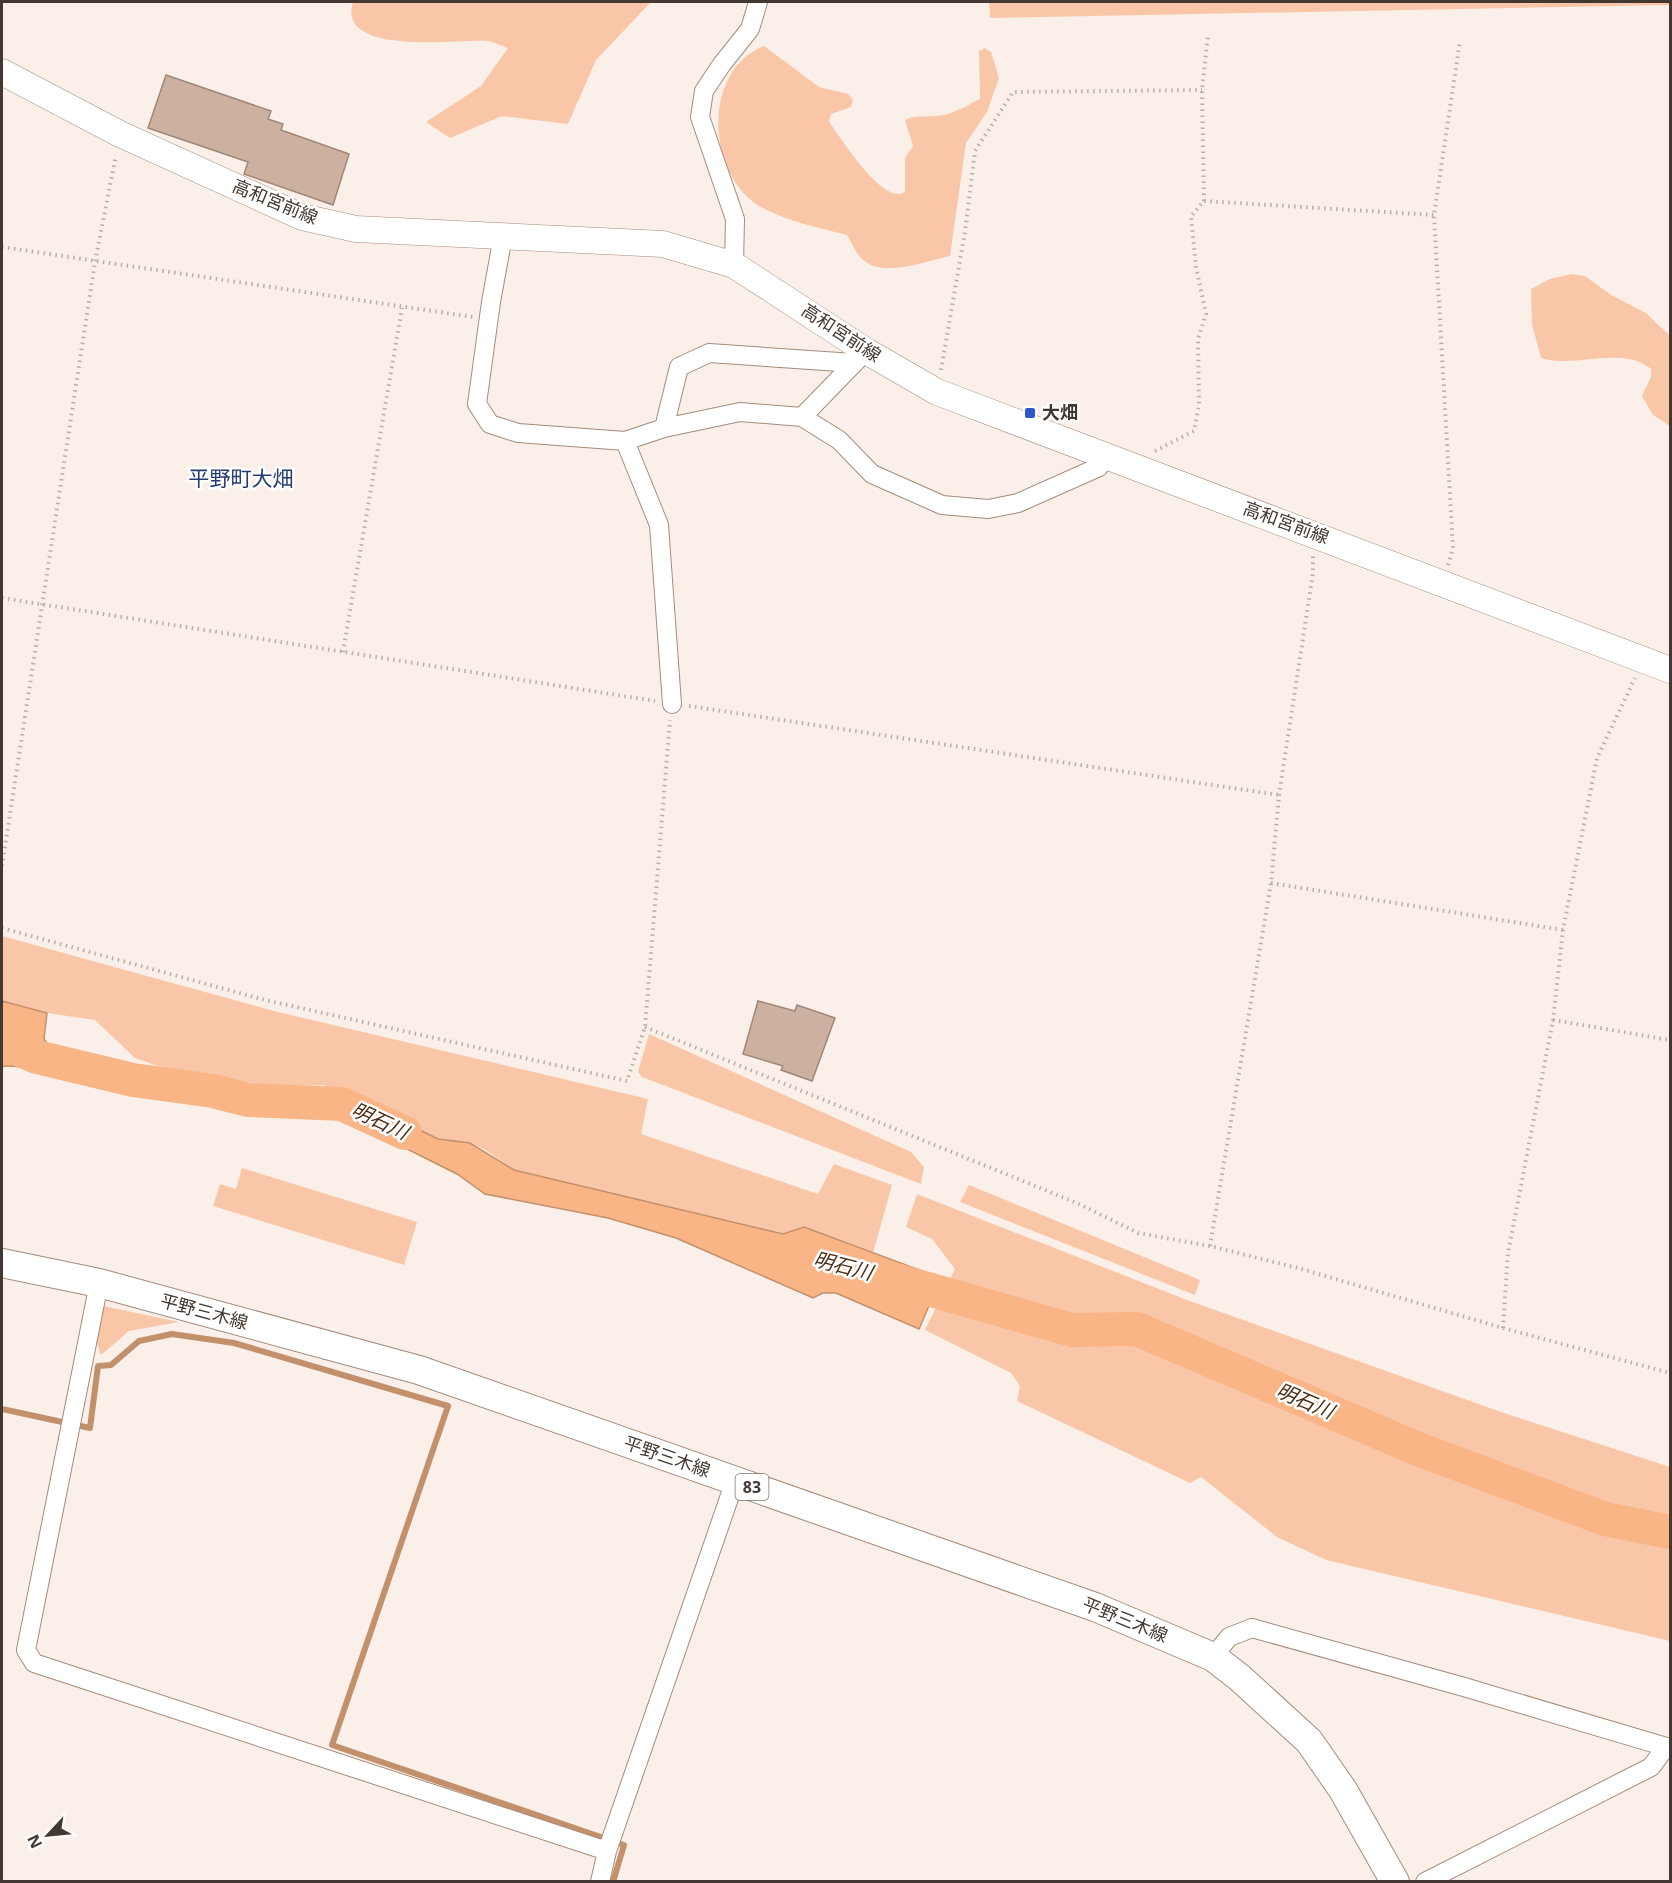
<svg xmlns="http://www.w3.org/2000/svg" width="1672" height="1883" viewBox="0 0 1672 1883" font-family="'Open Sans','Noto Sans JP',sans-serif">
  <rect width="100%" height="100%" fill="#fbf0e9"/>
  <path fill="#f9c7a7" d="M 353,2 L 651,2 L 596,60 L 568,124 L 502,116 L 450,138 L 426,122 L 481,86 L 508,48 C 501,46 493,41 486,41 C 460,39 335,57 353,2 Z
    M 989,2 L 1670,2 L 1670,5 L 990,18 Z
    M 764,46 L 819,87 L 848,94 L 853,100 L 851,107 L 831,114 L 829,122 C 842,139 883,206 905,192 L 905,158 L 913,146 L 905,120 C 915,114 931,118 944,115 C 956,112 968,105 980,99 L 979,51 L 985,48 L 991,52 L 999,78 L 987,112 L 966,143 L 950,256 C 926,261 883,279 862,259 C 856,254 852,242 847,235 C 819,228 781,220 756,204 C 706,169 703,70 764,46 Z
    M 1571,274 L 1585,276 L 1611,295 L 1646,313 L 1670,336 L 1670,426 L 1653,415 L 1642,396 L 1651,377 L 1651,369 C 1621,345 1576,369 1541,358 L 1532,324 L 1531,289 L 1550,279 Z
    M 2,936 L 278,1012 L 648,1099 L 641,1134 L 818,1194 L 834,1164 L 892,1185 L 873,1253 L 804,1227 L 783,1234 L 514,1170 L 484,1149 L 470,1143 L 438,1139 L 396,1118 L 363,1108 L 324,1085 L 279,1086 L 183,1075 L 135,1058 L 95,1020 L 47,1013 L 2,1001 Z
    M 649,1034 L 911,1152 L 924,1167 L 921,1184 L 642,1077 L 638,1072 Z
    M 242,1168 L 417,1222 L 404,1265 L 213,1206 L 220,1184 L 236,1189 Z
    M 969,1185 L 1200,1280 L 1195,1295 L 960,1202 Z
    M 917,1194 L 1187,1300 L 1501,1412 L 1670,1467 L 1670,1641 L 1326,1560 L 1277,1537 L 1201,1477 L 1190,1483 L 1017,1401 L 1020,1386 L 1011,1373 L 925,1330 L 955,1269 L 932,1239 L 906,1227 Z
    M 104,1306 L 179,1322 L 129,1331 L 101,1355 L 96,1341 Z"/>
  <path fill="#fab586" stroke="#c3906c" stroke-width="1.5" d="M 2,1001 L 47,1013 L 44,1039 L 55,1055 L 56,1069 L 51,1073 C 38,1071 12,1063 2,1067 Z
    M 363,1108 L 396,1118 L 438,1139 L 470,1143 L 514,1170 L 783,1234 L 804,1227 L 941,1278 L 919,1329 L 836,1293 L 823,1293 L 813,1298 L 676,1238 L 608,1218 L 485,1194 L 457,1174 L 357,1124 Z"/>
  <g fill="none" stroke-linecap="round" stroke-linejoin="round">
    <path stroke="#c3906c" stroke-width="6" d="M 2,1409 L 90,1428 L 98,1366 L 111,1365 L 139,1341 L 172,1334 L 234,1343 L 448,1406 L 332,1745 L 624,1845 L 613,1882"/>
    <path stroke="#fab586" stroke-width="34" d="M 2,1042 L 37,1057 L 133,1080 L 213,1091 L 248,1100 L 342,1104 L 405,1133
      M 889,1278 L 1072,1330 L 1137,1329 L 1418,1449 L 1605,1519 L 1670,1532"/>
  </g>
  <path fill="#ccb1a0" stroke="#a08676" stroke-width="1.5" d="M 166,75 L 271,111 L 268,119 L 283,124 L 281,130 L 349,154 L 333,205 L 244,174 L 248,162 L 148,128 Z
    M 758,1001 L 795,1011 L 797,1005 L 835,1018 L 812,1081 L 781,1070 L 783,1066 L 743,1054 Z"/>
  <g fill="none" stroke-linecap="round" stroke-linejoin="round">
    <g stroke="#a48b7b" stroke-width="20">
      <path id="street" d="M 503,236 L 491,302 L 477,404 L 490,424 L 518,433 L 625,441 L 659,525 L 672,704
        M 734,265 L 735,219 L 700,117 L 704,91 L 722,64 L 750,29 L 758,2
        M 802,417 L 839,440 L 872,474 L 942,505 L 988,509 L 1018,503 L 1099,467 L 1105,456
        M 664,428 L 679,367 L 709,353 L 854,363
        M 625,441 L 664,428 L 740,412 L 802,417 L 866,351
        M 99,1283 L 26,1650 L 34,1663 L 607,1851
        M 1213,1657 L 1229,1637 L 1252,1628 L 1464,1687 L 1670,1748
        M 600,1882 L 607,1851 L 735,1481
        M 1425,1882 L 1651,1767 L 1666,1747"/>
    </g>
    <g stroke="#a48b7b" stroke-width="27">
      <path id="secondary" d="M 2,72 L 120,134 L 302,217 L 356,229 L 663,244 L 734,265 L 866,351 L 937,392 L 1670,670"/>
    </g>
    <g stroke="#a48b7b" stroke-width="30">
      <path id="primary" d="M 2,1263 L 99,1283 L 419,1370 L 1095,1607 L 1213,1657 L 1240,1678 L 1309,1741 L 1343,1790 L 1395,1882"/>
    </g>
    <path stroke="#b9aea7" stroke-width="4" stroke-dasharray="1.5 4.5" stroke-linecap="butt" d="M 1204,201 L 1202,90 L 1208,35
      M 2,247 L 473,317
      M 941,370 L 965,232 L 975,151 L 1013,92 L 1202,90
      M 1155,451 L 1194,431 L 1199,405 L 1198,339 L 1206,314 L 1196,267 L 1191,216 L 1204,201 L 1434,215
      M 1448,565 L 1453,548 L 1434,215 L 1460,41
      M 2,598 L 655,701
      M 343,652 L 402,308
      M 689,706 L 1279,795
      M 2,866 L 95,262 L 116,155
      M 1271,883 L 1563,930
      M 2,928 L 265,1000 L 627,1081 L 645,1027 L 670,720
      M 1553,1020 L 1670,1040
      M 645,1027 L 1077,1203 L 1138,1233 L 1210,1246 L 1298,1268 L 1503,1328 L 1670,1373
      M 1210,1246 L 1271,883 L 1279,795 L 1313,573 L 1313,555
      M 1503,1328 L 1508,1253 L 1553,1020 L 1563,930 L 1597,758 L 1635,678"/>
    <use href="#street" stroke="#fff" stroke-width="18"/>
    <use href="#secondary" stroke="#fff" stroke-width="26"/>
    <use href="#primary" stroke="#fff" stroke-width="28"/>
  </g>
  <rect fill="#2d58c7" stroke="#fff" stroke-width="2" x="1024" y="407" width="12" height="12" rx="3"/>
  <g text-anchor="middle" stroke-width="5" stroke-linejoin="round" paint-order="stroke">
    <rect fill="#fff" stroke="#7b746f" stroke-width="1.5" x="735.5" y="1474" width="33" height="26" rx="4.5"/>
    <g font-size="16" font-weight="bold" fill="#433831">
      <text x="752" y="1493">83</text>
    </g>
    <g font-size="18" fill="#433831" stroke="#fff">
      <text transform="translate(275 202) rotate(22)" y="6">高和宮前線</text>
      <text transform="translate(841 333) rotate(33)" y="6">高和宮前線</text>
      <text transform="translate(1286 523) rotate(20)" y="6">高和宮前線</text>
      <text transform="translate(204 1312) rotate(15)" y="6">平野三木線</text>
      <text transform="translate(667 1457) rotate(19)" y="6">平野三木線</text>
      <text transform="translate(1125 1620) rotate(22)" y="6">平野三木線</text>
    </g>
    <g font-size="18" font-weight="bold" fill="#433831" stroke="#fff" text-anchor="start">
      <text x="1042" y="419">大畑</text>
    </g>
    <g font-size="20" font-style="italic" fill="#4e2c13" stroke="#fff">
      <text transform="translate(380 1121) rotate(25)" y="7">明石川</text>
      <text transform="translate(843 1266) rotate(14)" y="7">明石川</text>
      <text transform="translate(1305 1401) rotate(23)" y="7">明石川</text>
    </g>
    <g font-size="21" fill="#243c73" stroke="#fff">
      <text x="241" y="486">平野町大畑</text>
    </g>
  </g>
  <rect width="1672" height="1883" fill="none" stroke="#433831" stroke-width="6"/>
  <g transform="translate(48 1835) rotate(244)" stroke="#ffffff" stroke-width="4.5" paint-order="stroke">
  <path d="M0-4.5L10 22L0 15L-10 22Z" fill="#433831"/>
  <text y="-9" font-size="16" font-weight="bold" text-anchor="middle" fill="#433831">N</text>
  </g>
</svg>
